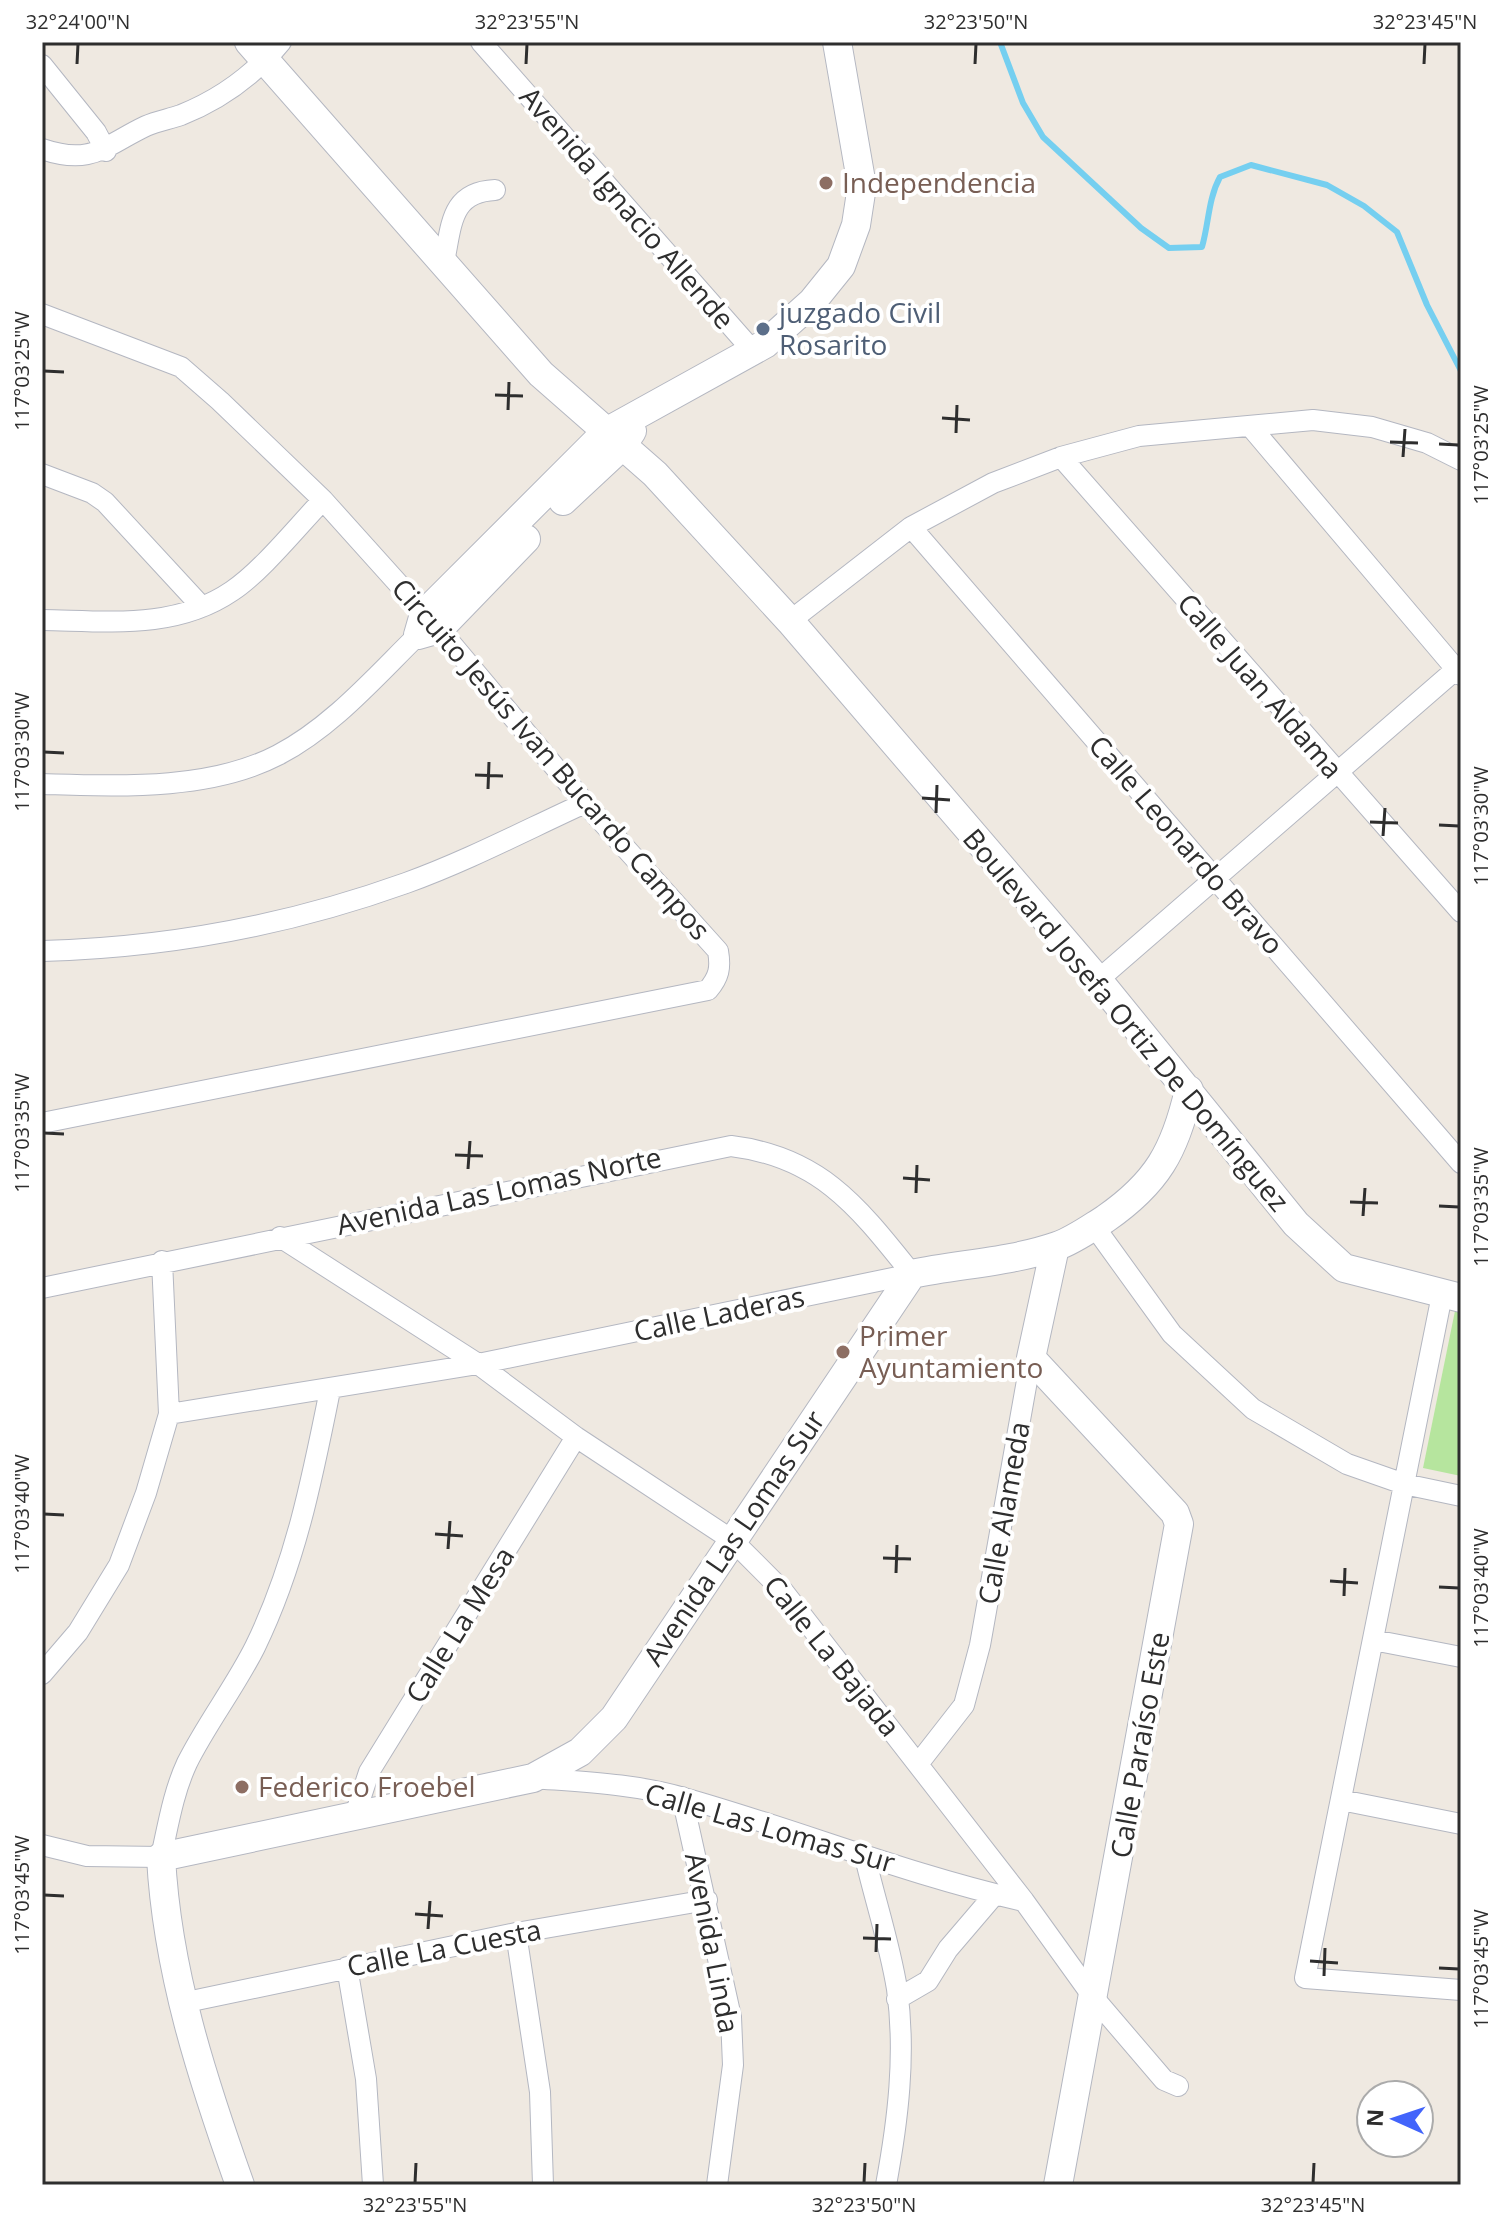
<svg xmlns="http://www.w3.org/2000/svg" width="1503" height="2227" viewBox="0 0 1503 2227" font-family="'Open Sans',sans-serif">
  <rect width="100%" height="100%" fill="#efe9e1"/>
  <path fill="#b6e59e" d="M 1456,1306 L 1461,1307 L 1461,1476 L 1423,1468 Z"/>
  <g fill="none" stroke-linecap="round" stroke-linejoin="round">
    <path stroke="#75cff0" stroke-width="6" d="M 1000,42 L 1023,103 L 1043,137 L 1141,228 L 1169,248 L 1202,247 C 1209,223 1208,199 1220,177 L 1251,165 L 1327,185 L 1364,206 L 1397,232 L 1427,305 L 1461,371"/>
    <g stroke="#b4b7c1" stroke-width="22">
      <path id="street" d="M 481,42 L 753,351
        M 42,65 L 96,132 L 106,151
        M 42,149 C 92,166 104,146 146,126 C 157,121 170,119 181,115 C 221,99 254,75 281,42
        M 443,266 C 452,229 448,192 495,190
        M 42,314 L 181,367 L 220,401 L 323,500 L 439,629 L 585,803 L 718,951 C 721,968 719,977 708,990 L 42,1123
        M 1250,426 L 1461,675
        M 1061,457 L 1461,912
        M 42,474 L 92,493 L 105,502 L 202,607
        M 911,527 L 1461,1163
        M 42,620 C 107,621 175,630 232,591 C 261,572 297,527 323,500
        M 790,621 L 911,527 L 993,483 L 1061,457 L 1139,436 L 1313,420 L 1372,427 L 1427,443 L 1461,460
        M 42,784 C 117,786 209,791 278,755 C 332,727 375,677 418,635
        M 42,951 C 167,948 289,925 406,883 C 467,861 526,830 585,803
        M 1098,980 L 1461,665
        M 1094,1226 L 1172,1334 L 1253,1409 L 1347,1464 L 1404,1484 L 1461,1496
        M 280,1237 L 478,1364 L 576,1437 L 732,1540 L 783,1591 L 1024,1901 L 1093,1997 L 1164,2080 L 1178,2086
        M 42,1288 L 731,1146 C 821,1157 859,1208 912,1274 L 478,1364 L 169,1414
        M 1442,1295 L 1305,1978 L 1461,1990
        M 1373,1640 L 1461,1657
        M 42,1674 L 78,1632 L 119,1565 L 146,1493 L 169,1414 L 162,1261
        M 918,1764 L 964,1705 L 980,1645 L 1031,1358
        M 533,1778 C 584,1782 636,1784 684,1798 C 798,1830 908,1875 1024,1901
        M 682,1797 L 731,2017 L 733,2065 L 717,2185
        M 1341,1800 L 1461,1824
        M 354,1818 L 369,1772 L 576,1437
        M 42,1845 L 87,1856 L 161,1857 C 168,1826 173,1793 187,1763 C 207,1723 235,1687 255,1647 C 295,1565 312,1480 330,1390
        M 865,1857 C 875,1900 890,1945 897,1989 C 906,2055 898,2120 886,2185
        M 516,1933 L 540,2092 L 543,2185
        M 347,1967 L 366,2079 L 373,2185
        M 897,1999 L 928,1981 L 948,1949 L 995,1894
        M 182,2003 L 516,1933 L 707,1900"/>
    </g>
    <g stroke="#b4b7c1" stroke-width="30">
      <path id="secondary" d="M 249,42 L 541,374 L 655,474 L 790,621 L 1098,980 L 1296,1224 L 1344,1268 L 1461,1298
        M 563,501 L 622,446 L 632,431
        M 418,635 L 424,614 L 606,432 L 765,344 L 812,302 L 841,266 L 856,225 L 862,186 L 837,42
        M 418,635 L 439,629 L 526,539
        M 1055,1247 L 1031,1358 L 1175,1513 L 1179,1524 L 1058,2185
        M 240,2185 C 202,2078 167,1971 161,1857 L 533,1778 L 580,1752 L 614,1718 L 912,1274 C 960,1264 1011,1262 1057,1246 C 1074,1240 1089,1229 1105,1219 C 1157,1183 1175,1151 1189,1090"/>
    </g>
    <use href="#street" stroke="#fff" stroke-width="20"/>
    <use href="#secondary" stroke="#fff" stroke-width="28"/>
  </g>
  <path fill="none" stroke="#2e2e2e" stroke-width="3" d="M 77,64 L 78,44M 526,64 L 527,44M 975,64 L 976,44M 1424,64 L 1425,44M 44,371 L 64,372M 495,395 L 523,396M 508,410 L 509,382M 942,418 L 970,420M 956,433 L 957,405M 1390,442 L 1418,443M 1439,444 L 1459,445M 1403,457 L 1405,429M 44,752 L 64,753M 475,775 L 503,776M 488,789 L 489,762M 922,798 L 950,800M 936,813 L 937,785M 1370,822 L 1398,823M 1439,825 L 1459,826M 1383,836 L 1385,808M 44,1133 L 64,1134M 455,1155 L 483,1156M 468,1169 L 470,1141M 903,1178 L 930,1180M 916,1193 L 917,1165M 1350,1202 L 1378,1203M 1439,1206 L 1459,1207M 1363,1216 L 1365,1188M 44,1514 L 64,1515M 435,1534 L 463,1536M 448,1549 L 450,1521M 883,1558 L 911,1559M 896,1573 L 897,1545M 1330,1581 L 1358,1583M 1439,1587 L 1459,1588M 1344,1596 L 1345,1568M 44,1895 L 64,1896M 415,1914 L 443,1916M 428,1929 L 430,1901M 863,1938 L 891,1939M 876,1952 L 877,1924M 1310,1961 L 1338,1963M 1439,1968 L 1459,1969M 1324,1976 L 1325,1948M 415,2183 L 416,2163M 864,2183 L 865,2163M 1313,2183 L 1314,2163"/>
  <g fill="#8d6e63" stroke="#fff" stroke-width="3">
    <circle cx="826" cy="183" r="8"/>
    <circle cx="843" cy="1352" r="8"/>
    <circle cx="242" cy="1787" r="8"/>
  </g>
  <circle fill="#5c6f8a" stroke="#fff" stroke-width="3" cx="763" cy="329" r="8"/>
  <g text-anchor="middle" stroke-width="8" stroke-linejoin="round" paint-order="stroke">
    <g font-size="28" fill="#785e54" stroke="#fff" text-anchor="start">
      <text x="842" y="193">Independencia</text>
      <text x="859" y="1346">Primer<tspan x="859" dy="32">Ayuntamiento</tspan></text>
      <text x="258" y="1797">Federico Froebel</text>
    </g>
    <g font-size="28" fill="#2e2e2e" stroke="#fff">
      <text transform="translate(627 208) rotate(49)" y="10">Avenida Ignacio Allende</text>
      <text transform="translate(1260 686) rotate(49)" y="10">Calle Juan Aldama</text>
      <text transform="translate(551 759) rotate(49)" y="10">Circuito Jesús Ivan Bucardo Campos</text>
      <text transform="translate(1186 845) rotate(49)" y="10">Calle Leonardo Bravo</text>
      <text transform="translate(1126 1020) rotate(50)" y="10">Boulevard Josefa Ortiz De Domínguez</text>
      <text transform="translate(499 1191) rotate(-12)" y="10">Avenida Las Lomas Norte</text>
      <text transform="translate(719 1314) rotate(-12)" y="10">Calle Laderas</text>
      <text transform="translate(1004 1513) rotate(-80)" y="10">Calle Alameda</text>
      <text transform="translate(734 1538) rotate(-56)" y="10">Avenida Las Lomas Sur</text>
      <text transform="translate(460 1625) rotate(-58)" y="10">Calle La Mesa</text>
      <text transform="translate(832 1656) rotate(51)" y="10">Calle La Bajada</text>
      <text transform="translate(1140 1745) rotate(-80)" y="10">Calle Paraíso Este</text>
      <text transform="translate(770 1828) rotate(16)" y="10">Calle Las Lomas Sur</text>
      <text transform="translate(712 1943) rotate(79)" y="10">Avenida Linda</text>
      <text transform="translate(444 1948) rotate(-11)" y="10">Calle La Cuesta</text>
    </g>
    <g font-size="28" fill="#4e5e75" stroke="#fff" text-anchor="start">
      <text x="779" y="323">juzgado Civil<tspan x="779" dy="32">Rosarito</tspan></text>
    </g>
  </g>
  <rect width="1503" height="2227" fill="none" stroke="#ffffff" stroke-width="88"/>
  <g transform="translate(1395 2119) rotate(273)"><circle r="38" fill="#ffffff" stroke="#ababab" stroke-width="2"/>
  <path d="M0-6L14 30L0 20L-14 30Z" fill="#4264fb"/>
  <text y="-12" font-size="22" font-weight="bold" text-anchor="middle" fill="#2e2e2e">N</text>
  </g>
  <rect x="44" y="44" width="1415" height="2139" fill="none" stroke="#2e2e2e" stroke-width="3"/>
  <g font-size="20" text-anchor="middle" fill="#2e2e2e">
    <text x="78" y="29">32°24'00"N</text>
    <text x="527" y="29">32°23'55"N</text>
    <text x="976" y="29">32°23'50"N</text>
    <text x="1425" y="29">32°23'45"N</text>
    <text transform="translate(22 371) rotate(-90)" y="7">117°03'25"W</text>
    <text transform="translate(1481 445) rotate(-90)" y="7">117°03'25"W</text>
    <text transform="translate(22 752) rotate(-90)" y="7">117°03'30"W</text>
    <text transform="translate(1481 826) rotate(-90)" y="7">117°03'30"W</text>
    <text transform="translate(22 1133) rotate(-90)" y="7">117°03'35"W</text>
    <text transform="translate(1481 1207) rotate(-90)" y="7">117°03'35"W</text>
    <text transform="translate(22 1514) rotate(-90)" y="7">117°03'40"W</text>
    <text transform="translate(1481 1588) rotate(-90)" y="7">117°03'40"W</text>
    <text transform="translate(22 1895) rotate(-90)" y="7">117°03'45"W</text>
    <text transform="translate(1481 1969) rotate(-90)" y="7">117°03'45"W</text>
    <text x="415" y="2212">32°23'55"N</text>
    <text x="864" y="2212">32°23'50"N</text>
    <text x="1313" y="2212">32°23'45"N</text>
  </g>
</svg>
